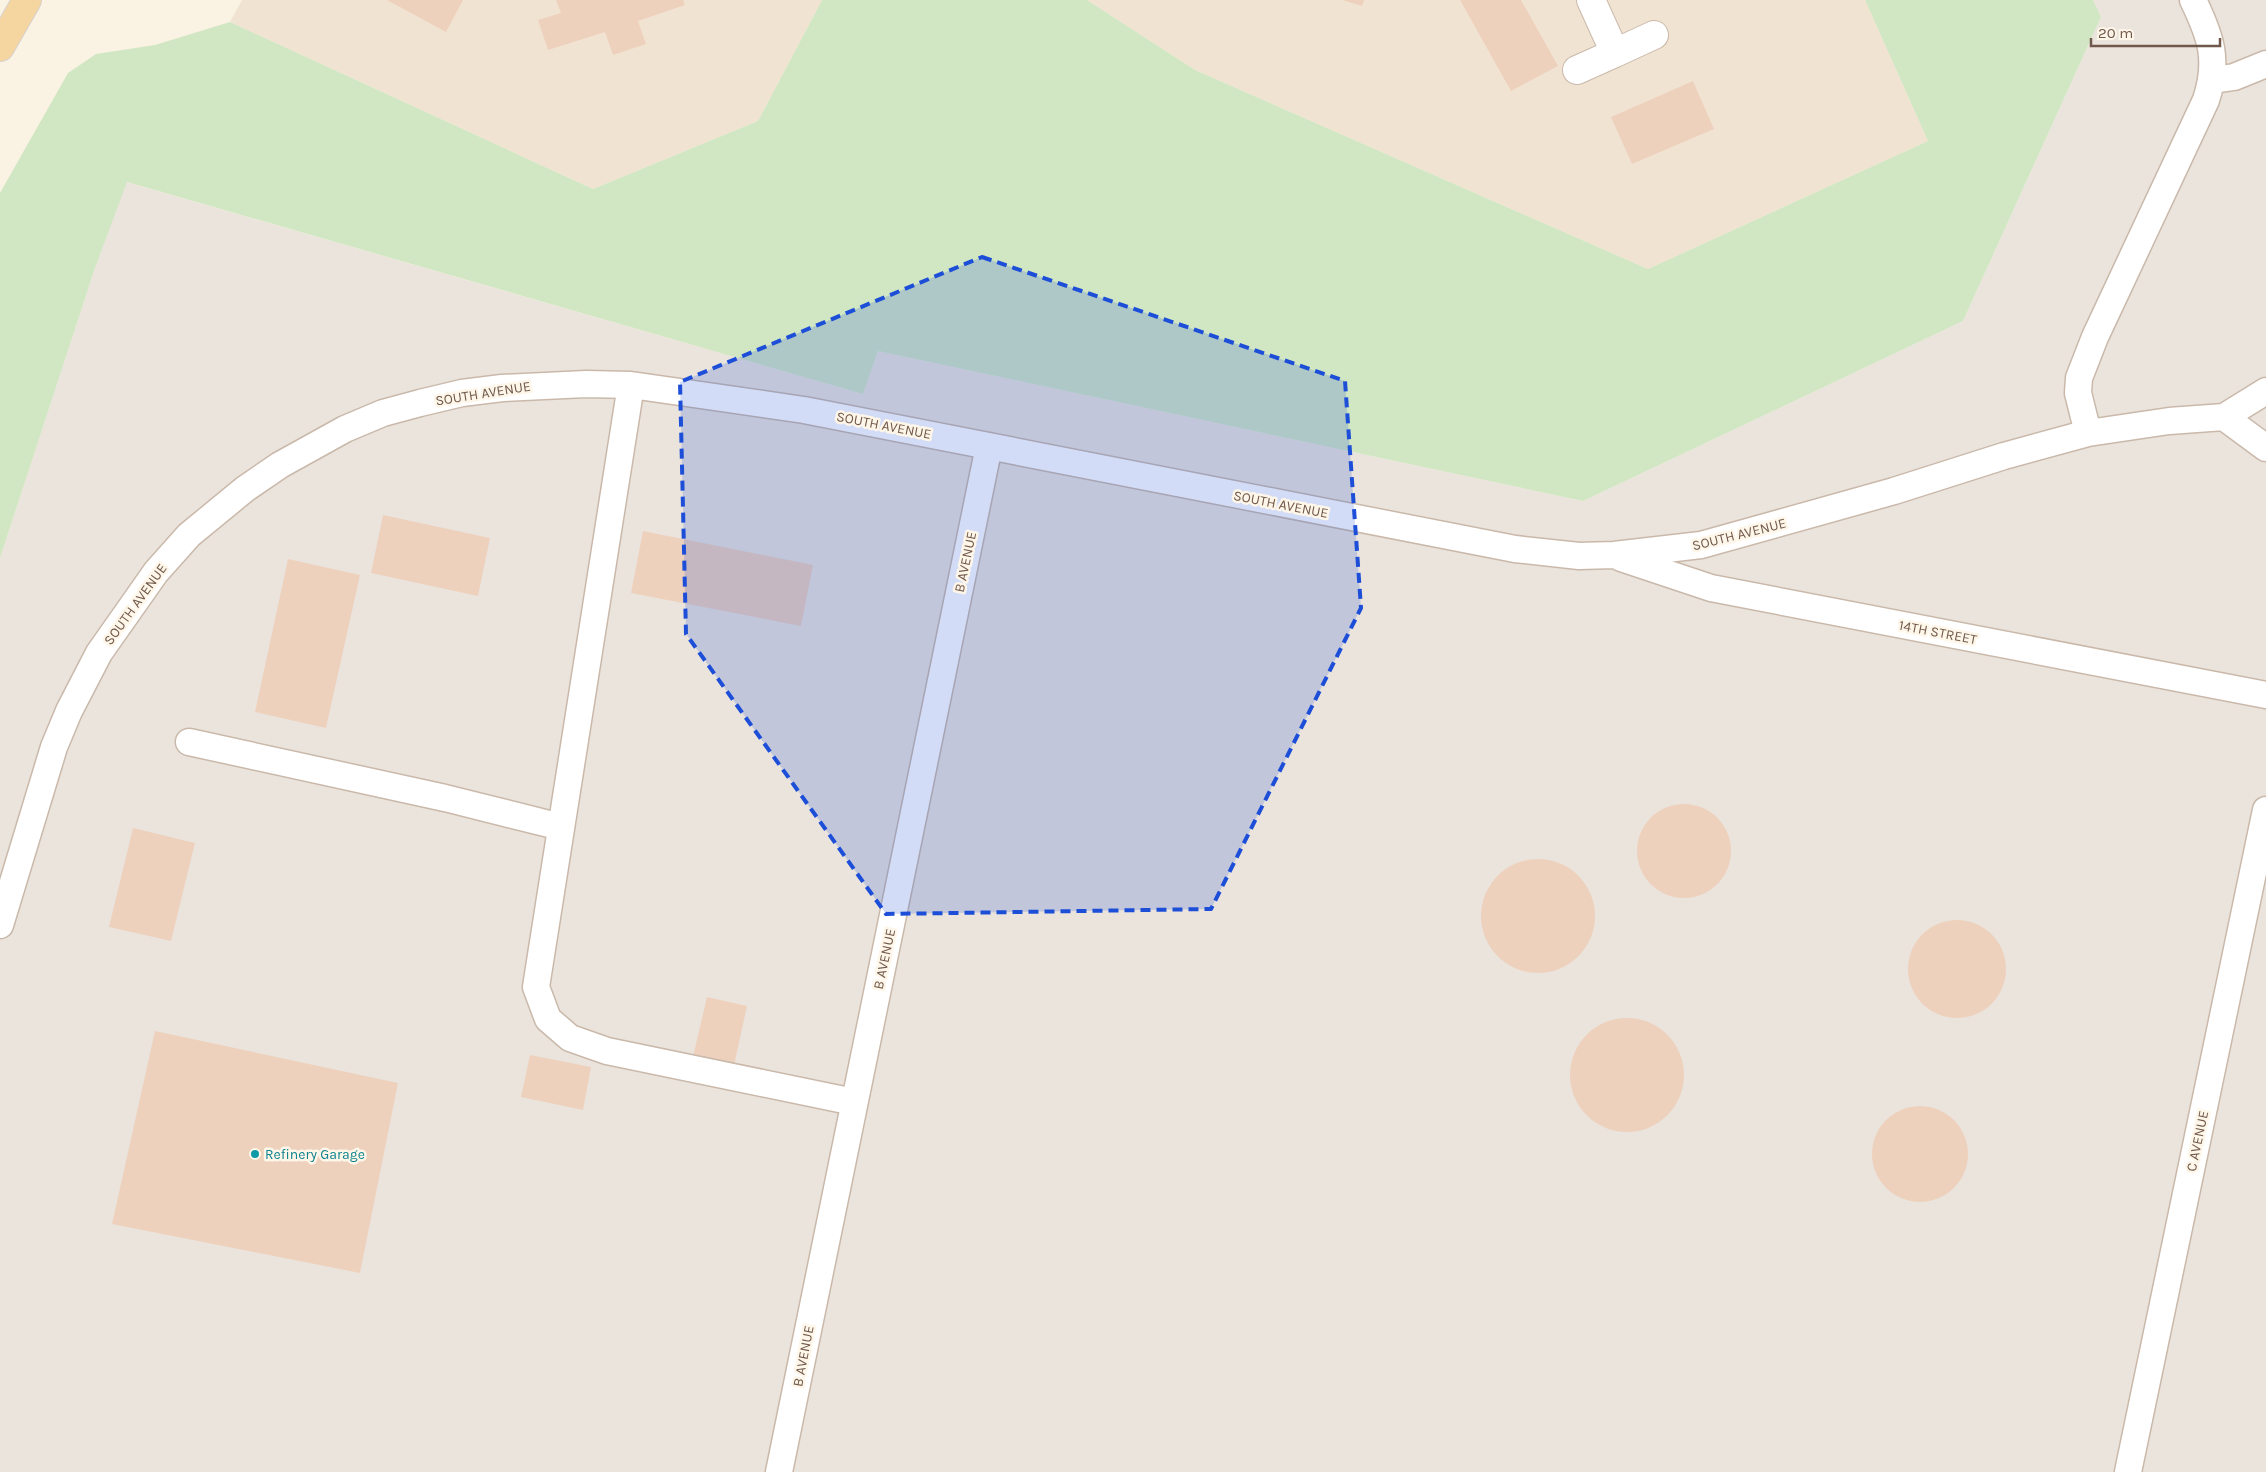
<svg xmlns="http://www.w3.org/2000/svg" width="2266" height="1472" viewBox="0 0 2266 1472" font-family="Karla,sans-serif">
  <rect width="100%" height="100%" fill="#faf2e3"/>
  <path fill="#f1e3d2" d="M 242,0 L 822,0 L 758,121 L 593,189 L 230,22 Z
    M 1087,0 L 1865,0 L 1928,141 L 1648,269 L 1195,70 Z"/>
  <path fill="#eae4dd" d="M 2093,0 L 2266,0 L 2266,1472 L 0,1472 L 0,558 L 95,268 L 126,182 L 863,394 L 878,351 L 1583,501 L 1963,321 L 2101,17 Z"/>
  <path fill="#d1e7c3" d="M 822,0 L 1087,0 L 1195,70 L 1648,269 L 1928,141 L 1865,0 L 2093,0 L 2101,17 L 1963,321 L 1583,501 L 878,351 L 863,394 L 127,182 L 95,268 L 0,558 L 0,193 L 68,73 L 96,54 L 155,45 L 230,22 L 593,189 L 758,121 Z"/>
  <path fill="#eed1bd" d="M 387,0 L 463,0 L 446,32 Z
    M 556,0 L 683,0 L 685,5 L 638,21 L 646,44 L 613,55 L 605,32 L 548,50 L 538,20 L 561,13 Z
    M 1342,0 L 1364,0 L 1362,6 Z
    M 1460,0 L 1521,0 L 1558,66 L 1511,91 Z
    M 1693,81 L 1714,129 L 1632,164 L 1611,117 Z
    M 383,515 L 490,538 L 478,596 L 371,573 Z
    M 643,531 L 813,565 L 801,626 L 631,593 Z
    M 288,559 L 360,575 L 326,728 L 255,712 Z
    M1637 851a47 47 0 1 1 94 0a47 47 0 1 1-94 0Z
    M 133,828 L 195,843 L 171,941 L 109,927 Z
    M1481 916a57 57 0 1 1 114 0a57 57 0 1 1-114 0Z
    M1908 969a49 49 0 1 1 98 0a49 49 0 1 1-98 0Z
    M 707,997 L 747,1006 L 733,1070 L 692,1061 Z
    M1570 1075a57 57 0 1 1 114 0a57 57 0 1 1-114 0Z
    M 155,1031 L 398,1083 L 360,1273 L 112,1224 Z
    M 530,1055 L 591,1067 L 583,1110 L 521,1097 Z
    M1872 1154a48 48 0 1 1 96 0a48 48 0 1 1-96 0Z"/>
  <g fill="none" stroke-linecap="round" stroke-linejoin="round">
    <g stroke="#cab9aa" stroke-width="29">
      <path id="service" d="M 2213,80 L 2234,77 L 2266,64
        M 631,385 L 536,987 L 548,1019 L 570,1038 L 607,1051 L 854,1102
        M 2224,417 L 2266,448
        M 2088,433 L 2078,393 L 2079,378 L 2095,337 L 2206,100 C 2219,60 2211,37 2193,0
        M 1621,558 L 1711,588 L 2266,695
        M 189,742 L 445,798 L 561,827
        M 0,925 L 54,747 L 69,711 L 99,653 L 156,572 L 189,535 L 245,489 L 280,465 L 345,429 L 383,413 L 420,403 L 462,393 L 502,388 L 586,384 L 631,385 L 804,410 L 1515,549 L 1579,556 L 1614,555 L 1701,545 L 1894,491 L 2004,456 L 2088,433 L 2169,421 L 2224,417 L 2266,391
        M 779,1472 L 989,446
        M 2128,1472 L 2266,810"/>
    </g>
    <g stroke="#cab9aa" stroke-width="30">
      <path id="minor" d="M 1591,0 L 1615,53 L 1654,35
        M 1577,70 L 1615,53"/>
    </g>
    <g stroke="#d7d1cd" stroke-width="30">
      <path id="primary" d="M 0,47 L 27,0"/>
    </g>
    <use href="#service" stroke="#fff" stroke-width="26"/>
    <use href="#minor" stroke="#fff" stroke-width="28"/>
    <use href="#primary" stroke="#f5d6a0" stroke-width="28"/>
  </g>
  <path fill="#1d4ed8" fill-opacity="0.2" stroke="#1d4ed8" stroke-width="4" stroke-dasharray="10 6" stroke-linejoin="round" d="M 982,257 L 1345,381 L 1361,608 L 1211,909 L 886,914 L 686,634 L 680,382 Z"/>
  <circle fill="#0f9aa8" stroke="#fef6e9" stroke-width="2" cx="255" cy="1154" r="5"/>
  <g text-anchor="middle" stroke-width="5" stroke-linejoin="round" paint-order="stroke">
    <g font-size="14" fill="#70594b" stroke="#fef6e9">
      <text transform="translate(483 393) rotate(-9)" y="5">SOUTH AVENUE</text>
      <text transform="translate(884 425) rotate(11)" y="5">SOUTH AVENUE</text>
      <text transform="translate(1281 504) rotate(11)" y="5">SOUTH AVENUE</text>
      <text transform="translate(1739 534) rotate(-14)" y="5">SOUTH AVENUE</text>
      <text transform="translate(965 562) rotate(-78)" y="5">B AVENUE</text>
      <text transform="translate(135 604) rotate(-54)" y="5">SOUTH AVENUE</text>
      <text transform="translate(1938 632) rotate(11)" y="5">14TH STREET</text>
      <text transform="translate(884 959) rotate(-78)" y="5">B AVENUE</text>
      <text transform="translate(2197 1141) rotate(-78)" y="5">C AVENUE</text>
      <text transform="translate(803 1356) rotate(-79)" y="5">B AVENUE</text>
    </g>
    <g font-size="14" fill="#0d838f" stroke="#fef6e9" text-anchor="start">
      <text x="265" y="1159">Refinery Garage</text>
    </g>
  </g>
  <path d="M2091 38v8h129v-8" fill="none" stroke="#70594b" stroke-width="2.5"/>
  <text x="2098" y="38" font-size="15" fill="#70594b" stroke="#fef6e9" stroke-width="4" paint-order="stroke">20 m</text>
</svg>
